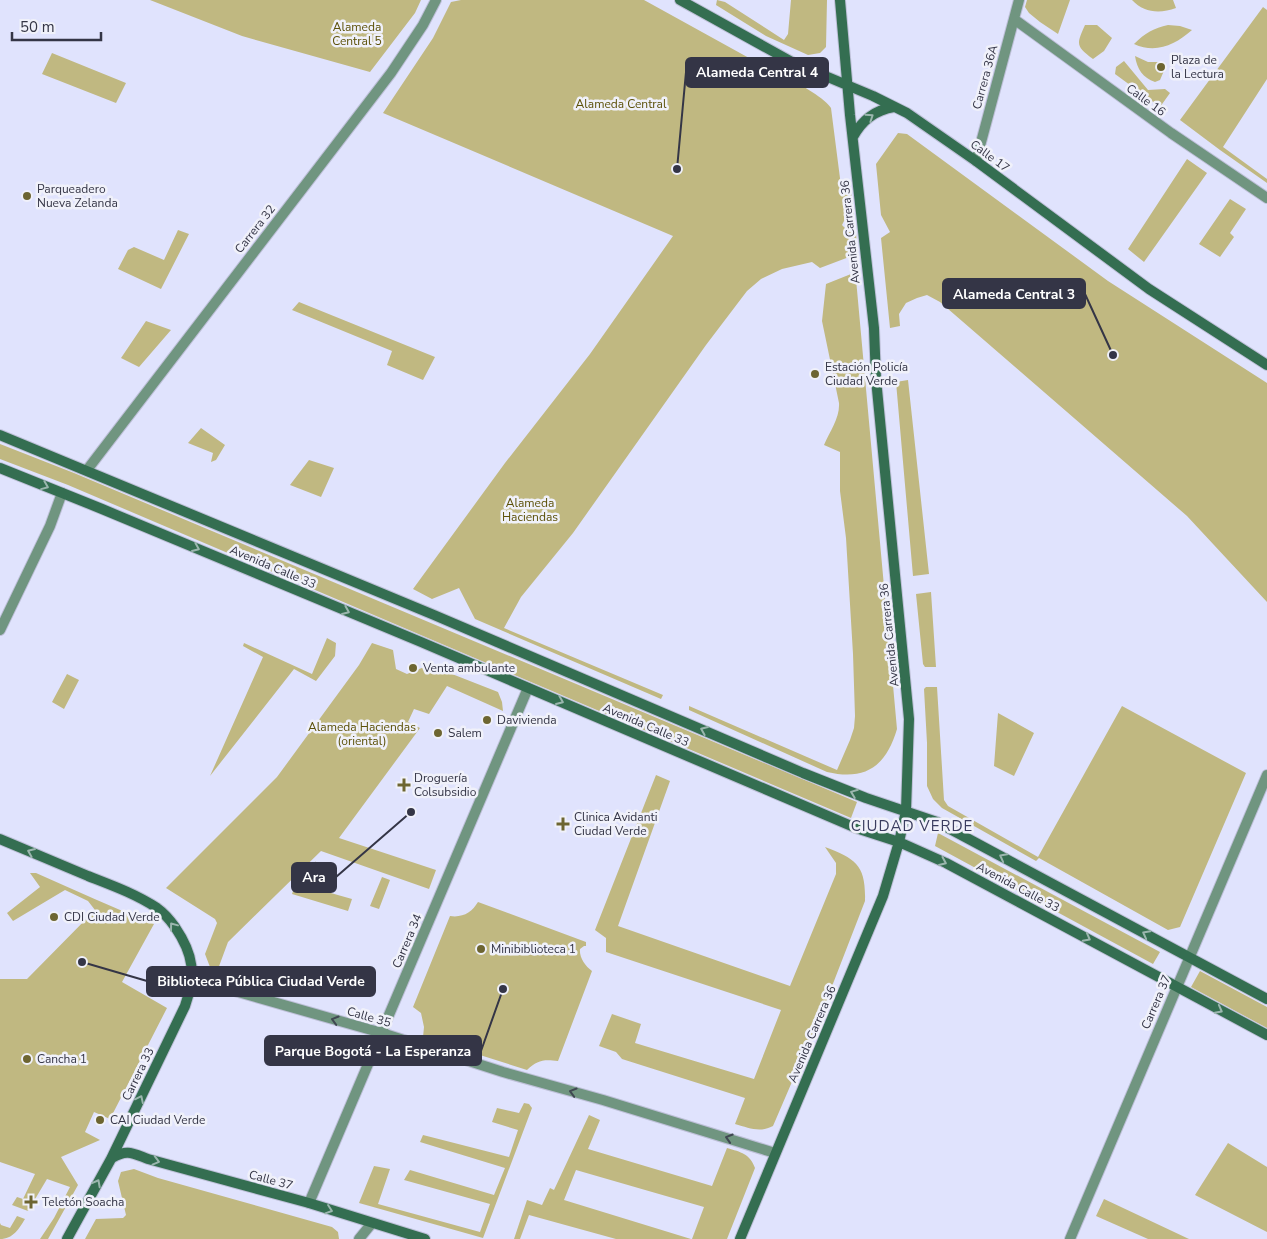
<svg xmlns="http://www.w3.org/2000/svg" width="1267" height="1239" viewBox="0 0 1267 1239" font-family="'Nunito Sans',sans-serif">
  <rect width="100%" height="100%" fill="#e0e3fd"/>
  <path fill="#c0b881" d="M 150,0 L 421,0 L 415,13 L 370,72 L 242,36 Z
    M 461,0 L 644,0 L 778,74 L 782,81 C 785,81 788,81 791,81 C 799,83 827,100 831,108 L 841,186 L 850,185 L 854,215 L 846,217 L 842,225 L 849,232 L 856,231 L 857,254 L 820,268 L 812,262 L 782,269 L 761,279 L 747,291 L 706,345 L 573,533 L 521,597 L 504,628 L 663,695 L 661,699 L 475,619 L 459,588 L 432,599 L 413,589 L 505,463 L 590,354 L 673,236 L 383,113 L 433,38 L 451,2 Z
    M 717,0 L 725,2 L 784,40 L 788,34 L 791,0 L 827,0 L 826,47 L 820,53 L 808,55 L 766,36 L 716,5 Z
    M 1027,0 L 1070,0 L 1058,34 L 1040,22 L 1029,13 L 1025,7 Z
    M 1132,0 L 1173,0 L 1176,8 C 1160,14 1144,13 1132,0 Z
    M 1263,7 L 1267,10 L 1267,79 L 1223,147 L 1267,179 L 1267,183 L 1220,150 L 1180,120 Z
    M 1085,25 L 1097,25 L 1112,38 L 1104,51 L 1093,59 C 1076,46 1076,45 1085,25 Z
    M 1168,25 L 1180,26 L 1192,30 C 1175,45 1156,54 1134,44 C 1145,33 1154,28 1168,25 Z
    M 52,53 L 126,83 L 116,103 L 42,74 Z
    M 1135,56 L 1148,62 L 1163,62 L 1166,66 L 1160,80 L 1155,82 C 1143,78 1137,69 1135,56 Z
    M 1124,61 L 1148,90 L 1165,89 L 1170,93 L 1160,107 L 1115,74 L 1116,67 Z
    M 898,133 L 907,134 L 1108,281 L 1267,383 L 1267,602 L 1187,516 L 940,302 L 927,295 L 917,298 L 906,303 L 899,314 L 900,326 L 890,328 L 881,238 L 890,232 L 881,215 L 876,164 Z
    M 1187,159 L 1207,173 L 1144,262 L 1128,249 Z
    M 1230,199 L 1246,209 L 1230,233 L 1234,237 L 1220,257 L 1199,244 Z
    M 178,230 L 189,234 L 161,289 L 118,269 L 128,250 L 134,247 L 164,260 Z
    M 851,274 L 856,279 L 897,729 C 886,766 866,781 827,772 L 689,710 L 689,706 L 837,770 L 850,740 L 854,728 L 855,716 L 853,654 L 846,538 L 840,491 L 840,452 L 824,445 C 830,431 840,418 839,403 L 822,321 L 826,284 Z
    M 299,302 L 435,357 L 423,380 L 387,365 L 392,351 L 292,310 Z
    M 146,321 L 171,330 L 139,367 L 121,358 Z
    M 908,380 L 929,574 L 913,576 L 896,382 Z
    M 201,428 L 225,445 L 216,460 L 211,462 L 213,453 L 188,443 Z
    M 0,444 L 74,473 L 857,802 L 851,818 L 68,485 L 0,459 Z
    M 309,460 L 334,468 L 321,497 L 290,485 Z
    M 931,592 L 936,667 L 925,667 L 923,664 L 916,594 Z
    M 327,638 L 336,643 L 335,656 L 316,681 L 294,669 L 210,776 L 263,657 L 243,646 L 244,643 L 312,674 Z
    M 372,643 L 393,650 L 396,669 L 407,674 L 429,665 L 498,692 L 502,702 L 503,711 L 447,686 L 429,714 L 414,709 L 408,722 L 420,728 L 339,838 L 436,870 L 429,889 L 321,851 L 228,942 L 218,969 L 210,967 L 205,954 L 217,923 L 215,919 L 166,888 L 277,777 L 359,665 Z
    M 67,674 L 79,680 L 64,709 L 52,702 Z
    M 926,687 L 937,687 L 944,800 L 948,806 L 1038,857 L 1122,706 L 1246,773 L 1180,927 L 1168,930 L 1039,858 L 1036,861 L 942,808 L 933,799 L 927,786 L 927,743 L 924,689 Z
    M 998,713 L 1034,733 L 1014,776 L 994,766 Z
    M 656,775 L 670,781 L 618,926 L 790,986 L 836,874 L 836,863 L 825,847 C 856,859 866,865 865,901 L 822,1012 L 773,1126 C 760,1133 749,1128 735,1124 L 745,1098 L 622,1059 L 616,1052 L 599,1046 L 612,1014 L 641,1024 L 635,1043 L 754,1079 L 781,1010 L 606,952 L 606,938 L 595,930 Z
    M 938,833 L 1160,952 L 1153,964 L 935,846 Z
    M 316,861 L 306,886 L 352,899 L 348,911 L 292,894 L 296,883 Z
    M 30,873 L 36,873 C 75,890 114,908 154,924 L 122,982 L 167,1008 L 110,1119 L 94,1112 L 85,1132 L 100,1140 L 61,1157 L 78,1185 L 48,1239 L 40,1239 L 54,1218 L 70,1187 L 47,1179 L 28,1211 L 12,1205 L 17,1197 L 23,1199 L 35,1174 L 0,1162 L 0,979 L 27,979 L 95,910 L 88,901 L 65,890 L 13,921 L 7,913 L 40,887 Z
    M 382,877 L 390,880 L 379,909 L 370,906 Z
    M 478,902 L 586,942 L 586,946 L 584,946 L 580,949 C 579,957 585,966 592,971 L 558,1061 C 544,1059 537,1060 527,1070 L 423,1037 L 424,1027 L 421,1013 L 413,1007 L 450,916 C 463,918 472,912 478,902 Z
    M 1200,971 L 1267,1007 L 1267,1028 L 1191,987 Z
    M 524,1103 L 529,1104 L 532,1108 L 483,1238 L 359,1203 L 374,1166 L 390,1169 L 378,1204 L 480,1232 L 490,1204 L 404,1180 L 410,1170 L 494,1195 L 505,1168 L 420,1142 L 423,1135 L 509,1157 L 518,1130 L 492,1122 L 497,1108 L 519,1113 Z
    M 589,1115 L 600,1120 L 588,1149 L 712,1186 L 727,1148 C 741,1152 750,1154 755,1168 L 727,1239 L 692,1239 L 704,1207 L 576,1170 L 564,1200 L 691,1239 L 616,1239 L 529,1215 L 520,1239 L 514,1239 L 527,1200 L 542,1205 L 550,1188 L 554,1190 Z
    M 1228,1143 L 1267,1167 L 1267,1232 L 1195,1195 Z
    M 134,1169 L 158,1178 L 332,1227 L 338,1232 L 339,1239 L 85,1239 L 96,1219 L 123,1218 L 126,1215 L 118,1181 L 121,1172 Z
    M 1104,1199 L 1189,1239 L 1148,1239 L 1096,1216 Z
    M 17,1216 L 25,1219 C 19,1229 13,1239 0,1239 L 0,1223 L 1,1225 L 10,1228 Z"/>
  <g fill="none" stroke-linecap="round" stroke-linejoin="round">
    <g stroke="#bec0d8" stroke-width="12">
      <path id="street" d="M 1014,19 L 1171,133 L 1267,198
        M 976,161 L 1019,0
        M 87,470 L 391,73 L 423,25 L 436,0
        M 0,630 L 50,526 L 62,493
        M 193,970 L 207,981 L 217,986 L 382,1033 L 503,1072 L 603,1100 L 775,1153
        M 309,1203 L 528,688
        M 359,1239 L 372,1223
        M 1070,1239 L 1267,775"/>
    </g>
    <g stroke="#bec0d8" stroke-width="12">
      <path id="secondary" d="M 680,0 L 792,62 L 873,96 L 907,113 L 976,161 L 1149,289 L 1267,365
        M 853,137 C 862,120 875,110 894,107
        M 0,435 L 434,615 L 803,773 L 866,798 L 937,822 L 1267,999
        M 0,468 L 102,509 L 421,642 L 856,828 L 899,842 L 946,863 L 1267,1035
        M 0,839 C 29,851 59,864 88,876 C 111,885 136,894 157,908 C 164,913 170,920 175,927 C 194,955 196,974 185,1006 L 111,1159 L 67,1239
        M 112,1158 C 127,1149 132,1153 148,1159 L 309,1203 L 425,1239
        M 740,1239 L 883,896 L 899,842 L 906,811 L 909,719 L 876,379 L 874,328 L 850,115 L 840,0"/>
    </g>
    <use href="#street" stroke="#709580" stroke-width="10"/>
    <use href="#secondary" stroke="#346e51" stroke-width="10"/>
  </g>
  <defs><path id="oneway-chevron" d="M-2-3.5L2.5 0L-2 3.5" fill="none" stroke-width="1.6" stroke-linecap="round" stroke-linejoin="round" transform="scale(1.25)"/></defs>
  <g stroke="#9bb6ae">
    <use href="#oneway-chevron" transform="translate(870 117) rotate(-34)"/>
    <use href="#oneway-chevron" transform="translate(45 486) rotate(22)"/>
    <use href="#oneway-chevron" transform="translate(196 548) rotate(23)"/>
    <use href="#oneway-chevron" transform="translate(346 611) rotate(23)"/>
    <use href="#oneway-chevron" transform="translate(560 701) rotate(23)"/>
    <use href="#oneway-chevron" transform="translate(704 730) rotate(-157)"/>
    <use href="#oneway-chevron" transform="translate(854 793) rotate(-159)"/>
    <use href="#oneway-chevron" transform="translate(31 852) rotate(-157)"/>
    <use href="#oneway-chevron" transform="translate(1003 857) rotate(-152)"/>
    <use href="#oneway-chevron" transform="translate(943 862) rotate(24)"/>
    <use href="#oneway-chevron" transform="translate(173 926) rotate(-127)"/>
    <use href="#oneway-chevron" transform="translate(1146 934) rotate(-152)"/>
    <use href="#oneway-chevron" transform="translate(1087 938) rotate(28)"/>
    <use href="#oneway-chevron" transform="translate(1219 1010) rotate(28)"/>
    <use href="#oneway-chevron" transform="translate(140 1099) rotate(-64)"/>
    <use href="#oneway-chevron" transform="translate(156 1161) rotate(15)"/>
    <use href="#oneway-chevron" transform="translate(97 1183) rotate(-62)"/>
    <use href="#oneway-chevron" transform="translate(329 1210) rotate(19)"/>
  </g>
  <g stroke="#404852">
    <use href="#oneway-chevron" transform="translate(335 1020) rotate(-164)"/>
    <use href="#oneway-chevron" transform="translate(573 1092) rotate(-164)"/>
    <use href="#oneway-chevron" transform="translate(729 1138) rotate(-163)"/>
  </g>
  <g fill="#6d6531" stroke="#f0f1fa" stroke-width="2">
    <circle cx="1161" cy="67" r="5"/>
    <circle cx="27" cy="196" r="5"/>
    <circle cx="815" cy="374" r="5"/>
    <circle cx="413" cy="668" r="5"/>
    <circle cx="487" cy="720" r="5"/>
    <circle cx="438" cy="733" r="5"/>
    <path d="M401.5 777.5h5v5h5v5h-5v5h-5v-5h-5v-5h5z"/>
    <path d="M560.5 816.5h5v5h5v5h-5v5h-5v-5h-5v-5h5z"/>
    <circle cx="54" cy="917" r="5"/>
    <circle cx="481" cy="949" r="5"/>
    <circle cx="27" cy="1059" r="5"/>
    <circle cx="100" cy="1120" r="5"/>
    <path d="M28.5 1194.5h5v5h5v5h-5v5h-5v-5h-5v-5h5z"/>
  </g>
  <g text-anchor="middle" stroke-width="5" stroke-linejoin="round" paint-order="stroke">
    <g font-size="12" fill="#5c5109" stroke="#f0f1fa">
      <text x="357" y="31">Alameda<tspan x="357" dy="14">Central 5</tspan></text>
      <text x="621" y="108">Alameda Central</text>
      <text x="530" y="507">Alameda<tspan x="530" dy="14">Haciendas</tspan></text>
      <text x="362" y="731">Alameda Haciendas<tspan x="362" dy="14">(oriental)</tspan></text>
    </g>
    <g font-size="12" fill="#343546" stroke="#f0f1fa" text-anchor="start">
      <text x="1171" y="64">Plaza de<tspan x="1171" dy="14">la Lectura</tspan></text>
      <text x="37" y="193">Parqueadero<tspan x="37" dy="14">Nueva Zelanda</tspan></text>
      <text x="825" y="371">Estación Policía<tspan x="825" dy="14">Ciudad Verde</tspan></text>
      <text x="423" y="672">Venta ambulante</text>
      <text x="497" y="724">Davivienda</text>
      <text x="448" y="737">Salem</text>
      <text x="414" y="782">Droguería<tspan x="414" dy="14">Colsubsidio</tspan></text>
      <text x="574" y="821">Clinica Avidanti<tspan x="574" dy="14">Ciudad Verde</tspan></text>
      <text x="64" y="921">CDI Ciudad Verde</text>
      <text x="491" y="953">Minibiblioteca 1</text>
      <text x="37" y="1063">Cancha 1</text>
      <text x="110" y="1124">CAI Ciudad Verde</text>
      <text x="42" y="1206">Teletón Soacha</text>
    </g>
    <g font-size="12" fill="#343546" stroke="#f0f1fa">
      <text transform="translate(985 77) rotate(-75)" y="4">Carrera 36A</text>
      <text transform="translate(1146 100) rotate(36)" y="4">Calle 16</text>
      <text transform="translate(990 156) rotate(36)" y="4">Calle 17</text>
      <text transform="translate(255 229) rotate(-52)" y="4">Carrera 32</text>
      <text transform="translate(850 232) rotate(-96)" y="4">Avenida Carrera 36</text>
      <text transform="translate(273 567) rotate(23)" y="4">Avenida Calle 33</text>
      <text transform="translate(889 635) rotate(-96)" y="4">Avenida Carrera 36</text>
      <text transform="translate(646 725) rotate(23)" y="4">Avenida Calle 33</text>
      <text transform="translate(1018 887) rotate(28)" y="4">Avenida Calle 33</text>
      <text transform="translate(407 941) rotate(-67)" y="4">Carrera 34</text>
      <text transform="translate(1156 1002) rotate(-67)" y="4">Carrera 37</text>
      <text transform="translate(369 1017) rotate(16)" y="4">Calle 35</text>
      <text transform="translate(812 1034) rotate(-67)" y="4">Avenida Carrera 36</text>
      <text transform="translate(138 1074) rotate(-64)" y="4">Carrera 33</text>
      <text transform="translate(271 1180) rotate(15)" y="4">Calle 37</text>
    </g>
    <g font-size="15" letter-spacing="1" fill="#3a3c5f" stroke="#f0f1fa">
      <text x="912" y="831">CIUDAD VERDE</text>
    </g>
  </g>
  <path fill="none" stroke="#343546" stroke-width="2" d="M677 169L686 72M1113 355L1085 294M411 812L336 877M82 962L147 981M503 989L481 1051"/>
  <g fill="#343546" stroke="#f0f1fa" stroke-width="2">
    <circle cx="677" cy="169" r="5"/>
    <circle cx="1113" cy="355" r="5"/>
    <circle cx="411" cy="812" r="5"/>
    <circle cx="82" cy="962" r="5"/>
    <circle cx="503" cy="989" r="5"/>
  </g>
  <g fill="#343546" stroke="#343546" stroke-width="2">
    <rect x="686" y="58" width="142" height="29" rx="5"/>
    <rect x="943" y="279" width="142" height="29" rx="5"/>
    <rect x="292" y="863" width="44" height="29" rx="5"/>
    <rect x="147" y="967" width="228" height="29" rx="5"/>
    <rect x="265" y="1036" width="216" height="29" rx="5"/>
  </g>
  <g font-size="14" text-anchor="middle" font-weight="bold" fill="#fff">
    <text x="757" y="77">Alameda Central 4</text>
    <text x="1014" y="299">Alameda Central 3</text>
    <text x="314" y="882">Ara</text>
    <text x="261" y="986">Biblioteca Pública Ciudad Verde</text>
    <text x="373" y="1056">Parque Bogotá - La Esperanza</text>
  </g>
  <path d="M12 32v8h89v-8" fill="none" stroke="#343546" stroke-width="2.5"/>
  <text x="20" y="32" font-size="15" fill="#343546" stroke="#f0f1fa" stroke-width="4" paint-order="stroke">50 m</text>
</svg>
